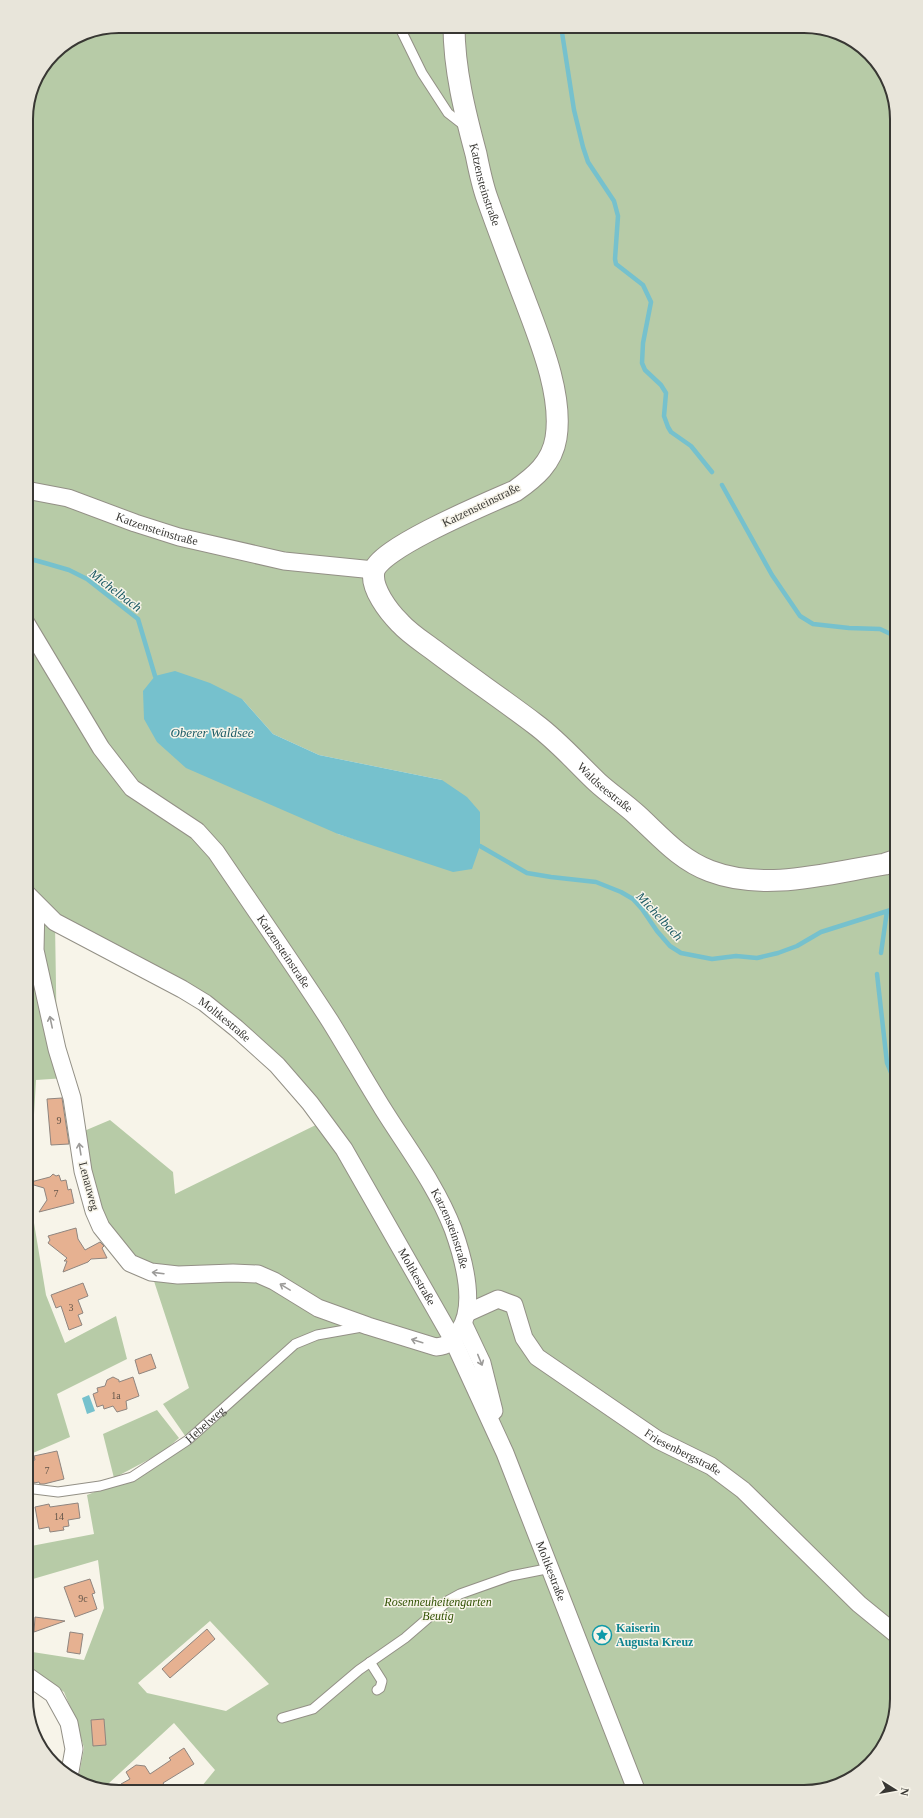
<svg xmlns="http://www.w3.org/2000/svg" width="923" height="1818" viewBox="0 0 923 1818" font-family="Georgia,serif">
  <rect width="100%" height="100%" fill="#f7f4e9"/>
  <path fill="#b7cba7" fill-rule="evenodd" d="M 119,26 L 811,26 L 861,45 L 890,83 L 897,119 L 897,1700 L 881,1751 L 840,1785 L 804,1792 L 197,1792 L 215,1770 L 174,1723 L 108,1784 L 110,1791 L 78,1780 L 84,1748 L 76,1721 L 64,1692 L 43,1677 L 26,1671 L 26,1651 L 84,1660 L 104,1608 L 98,1560 L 26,1581 L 26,1547 L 94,1534 L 87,1495 L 132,1477 L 188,1440 L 163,1404 L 189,1388 L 151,1272 L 101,1227 L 77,1134 L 110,1120 L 173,1172 L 175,1194 L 324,1121 L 236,1028 L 55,923 L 57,1049 L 66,1078 L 36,1080 L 28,1218 L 26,1218 L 26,113 L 33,83 L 53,53 L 83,33 ZM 242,699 L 273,734 L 319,755 L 442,780 L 395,851 L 338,834 ZM 210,1621 L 269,1684 L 226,1711 L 147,1693 L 138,1683 Z
    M 26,1223 L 34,1223 L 46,1295 L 65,1343 L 116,1316 L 127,1359 L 57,1394 L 70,1437 L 26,1456 Z
    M 157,1410 L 179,1438 L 163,1452 L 114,1478 L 103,1434 Z"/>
  <path fill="#76c1cd" d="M 175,671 L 210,683 L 242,699 L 273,734 L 319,755 L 442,780 L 467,797 L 480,812 L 480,846 L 472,869 L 453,872 L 338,834 L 186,768 L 157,742 L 144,719 L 143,691 L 155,676 Z
    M 89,1395 L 95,1411 L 87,1414 L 82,1398 Z"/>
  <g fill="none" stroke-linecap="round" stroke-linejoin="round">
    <path stroke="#76c1cd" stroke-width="4.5" d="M 561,26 L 574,110 L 583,147 L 588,162 L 614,201 L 618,216 L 615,259 L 616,264 L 643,285 L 651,302 L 643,343 L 642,363 L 645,370 L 661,385 L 666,393 L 664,416 L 668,427 L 671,432 L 691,446 L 712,472
      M 722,485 L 772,575 L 800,616 L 813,624 L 849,628 L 880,629 L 897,637
      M 26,562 L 34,560 L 45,563 L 69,570 L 87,579 L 138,619 L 155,676
      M 480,846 L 527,873 L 551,877 L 596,882 L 621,892 L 633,899 L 642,909 L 657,931 L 670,946 L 681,953 L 712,959 L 736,956 L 757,958 L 778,953 L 797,946 L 821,932 L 897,908
      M 881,953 L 887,911
      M 877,974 L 887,1063 L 897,1087"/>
  </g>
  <path fill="#e6b191" stroke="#8f857f" d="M 62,1098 L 69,1144 L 51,1145 L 47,1099 Z
    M 53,1174 L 56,1176 L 59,1175 L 61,1181 L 66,1180 L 68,1190 L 71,1189 L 74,1203 L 39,1212 L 47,1200 L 44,1188 L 27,1183 L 50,1177 Z
    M 76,1228 L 78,1239 L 85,1250 L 100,1242 L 104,1246 L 102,1248 L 107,1258 L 91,1259 L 88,1262 L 63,1272 L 67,1261 L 64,1261 L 67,1258 L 48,1243 L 50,1240 L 48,1236 Z
    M 83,1283 L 88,1296 L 78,1300 L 83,1313 L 78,1315 L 82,1325 L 69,1330 L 61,1306 L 56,1308 L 51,1295 Z
    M 151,1354 L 156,1368 L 139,1374 L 135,1360 Z
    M 113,1377 L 119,1380 L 119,1382 L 133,1377 L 139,1396 L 126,1401 L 127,1409 L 117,1412 L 113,1406 L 104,1409 L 103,1405 L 97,1407 L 93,1394 L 98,1392 L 97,1388 L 105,1386 L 107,1380 Z
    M 57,1451 L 64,1479 L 44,1484 L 40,1484 L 39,1482 L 34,1483 L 29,1461 L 35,1460 L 34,1456 Z
    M 78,1503 L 80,1518 L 68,1520 L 69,1526 L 63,1527 L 64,1530 L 50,1532 L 49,1527 L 39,1529 L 35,1507 L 49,1504 L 50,1507 Z
    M 90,1579 L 95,1593 L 92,1594 L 97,1609 L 75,1617 L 64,1587 Z
    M 35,1617 L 65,1621 L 34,1632 Z
    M 207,1629 L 215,1639 L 170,1678 L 162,1669 Z
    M 70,1632 L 83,1634 L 80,1654 L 67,1652 Z
    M 104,1719 L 106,1745 L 93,1746 L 91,1720 Z
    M 184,1748 L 194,1764 L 163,1783 L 165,1786 L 156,1792 L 126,1792 L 121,1784 L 130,1779 L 126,1772 L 136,1765 L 145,1766 L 150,1774 L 171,1760 L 169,1758 Z"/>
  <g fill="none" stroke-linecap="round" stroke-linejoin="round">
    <g stroke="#939086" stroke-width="11">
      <g id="service">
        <path d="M 399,26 L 422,73 L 448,113 L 466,127"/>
        <path id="s1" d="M 26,1488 L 58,1492 L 100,1486 L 132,1477 L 188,1440 L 295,1344 L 317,1335 L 362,1327"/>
        <path d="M 370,1662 L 382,1681 L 380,1688 L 377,1690"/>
        <path d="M 282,1718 L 313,1709 L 359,1670 L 405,1638 L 449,1600 L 460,1594 L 511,1576 L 551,1568"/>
      </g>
    </g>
    <g stroke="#939086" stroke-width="19">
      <g id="minor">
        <path id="s2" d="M 26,490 L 68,498 L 135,523 L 179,537 L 284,561 L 374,570"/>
        <path id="s3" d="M 26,623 L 101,748 L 132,788 L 197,831 L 216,852 C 254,908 293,964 330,1021 C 348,1050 365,1080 383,1109 C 408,1149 436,1185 453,1229 C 463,1257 477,1305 459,1331 C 453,1341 448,1346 436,1347 L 368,1326 L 318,1308 L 274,1281 L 258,1274 L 233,1273 L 178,1275 L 151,1272 L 130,1263 L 101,1227 L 94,1211 L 83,1171 L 72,1098 L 57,1049 L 35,950 L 36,904"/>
        <path id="s4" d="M 26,893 L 55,922 L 182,989 L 205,1003 L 236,1028 L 277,1065 L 310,1103 L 344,1149 L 453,1340 L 505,1453 L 637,1792"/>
        <path id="s5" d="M 467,1313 L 498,1299 L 514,1305 L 524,1338 L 537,1357 L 658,1440 L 711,1466 L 743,1490 L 859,1604 L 897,1635"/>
        <path d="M 464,1325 L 482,1363 L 494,1411"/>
        <path d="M 26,1675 L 53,1694 L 69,1723 L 74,1749 L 69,1777"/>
      </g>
    </g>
    <g stroke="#939086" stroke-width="23">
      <g id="tertiary">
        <path id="s6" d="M 454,26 C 454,69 465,113 476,154 C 479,169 482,184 487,198 C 499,232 512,266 525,300 C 540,340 563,395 556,438 C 552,463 535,477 515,491 C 490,502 379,548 374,571 C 370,588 389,612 400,623 C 410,634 423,642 435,651 C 468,676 502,699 535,724 C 558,741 576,762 597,782 C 610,794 624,803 637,815 C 660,836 680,860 710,871 C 765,892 829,873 885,864 L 897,860"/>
      </g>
    </g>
    <use href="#service" stroke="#fff" stroke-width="9"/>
    <use href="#minor" stroke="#fff" stroke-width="17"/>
    <use href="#tertiary" stroke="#fff" stroke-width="21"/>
  </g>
  <defs><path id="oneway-shaft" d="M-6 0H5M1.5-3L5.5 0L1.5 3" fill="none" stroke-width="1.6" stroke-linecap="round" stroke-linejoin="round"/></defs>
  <g stroke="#9c9b99">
    <use href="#oneway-shaft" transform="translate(51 1022) rotate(-102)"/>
    <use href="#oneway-shaft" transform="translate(80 1149) rotate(-99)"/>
    <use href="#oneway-shaft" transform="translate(158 1273) rotate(-173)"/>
    <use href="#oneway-shaft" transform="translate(285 1287) rotate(-149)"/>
    <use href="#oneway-shaft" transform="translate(417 1341) rotate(-163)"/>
    <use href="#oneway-shaft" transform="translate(480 1360) rotate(68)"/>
  </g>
  <defs>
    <g id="sight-ring" transform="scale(1)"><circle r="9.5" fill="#f7f4e9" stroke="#0f9aa8" stroke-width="1.5"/><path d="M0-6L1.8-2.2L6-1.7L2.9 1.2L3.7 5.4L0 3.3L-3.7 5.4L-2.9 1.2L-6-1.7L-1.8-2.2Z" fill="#0f9aa8"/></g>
  </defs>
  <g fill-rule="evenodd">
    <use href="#sight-ring" x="602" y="1635"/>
  </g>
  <g text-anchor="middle" stroke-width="3" stroke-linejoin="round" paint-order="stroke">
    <g font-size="10" fill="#64564a">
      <text x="59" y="1124">9</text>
      <text x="56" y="1197">7</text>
      <text x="71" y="1311">3</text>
      <text x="116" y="1399">1a</text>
      <text x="47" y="1474">7</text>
      <text x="59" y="1520">14</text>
      <text x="83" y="1602">9c</text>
    </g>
    <g font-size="12" fill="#383733" stroke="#f7f4e9">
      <text dy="4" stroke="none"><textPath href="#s6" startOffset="162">Katzensteinstraße</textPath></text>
      <text transform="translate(481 505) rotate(-26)" y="4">Katzensteinstraße</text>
      <text dy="4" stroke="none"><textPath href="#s2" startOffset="137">Katzensteinstraße</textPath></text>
      <text dy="4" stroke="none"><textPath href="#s6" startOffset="984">Waldseestraße</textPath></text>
      <text dy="4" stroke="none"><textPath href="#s3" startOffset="423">Katzensteinstraße</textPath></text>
      <text dy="4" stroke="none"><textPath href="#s4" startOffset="237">Moltkestraße</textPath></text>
      <text transform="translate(89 1186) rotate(75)" y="4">Lenauweg</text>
      <text dy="4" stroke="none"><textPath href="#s3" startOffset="747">Katzensteinstraße</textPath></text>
      <text dy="4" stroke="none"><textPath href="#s4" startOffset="561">Moltkestraße</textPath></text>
      <text dy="4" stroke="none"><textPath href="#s1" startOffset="198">Hebelweg</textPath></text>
      <text dy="4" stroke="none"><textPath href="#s5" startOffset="283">Friesenbergstraße</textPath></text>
      <text dy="4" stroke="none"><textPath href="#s4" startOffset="885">Moltkestraße</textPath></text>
    </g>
    <g font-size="12" font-style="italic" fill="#325204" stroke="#f7f4e9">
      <text x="438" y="1606">Rosenneuheitengarten<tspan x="438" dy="14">Beutig</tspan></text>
    </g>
    <g font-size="12" font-weight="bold" fill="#0d838f" stroke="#f7f4e9" text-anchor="start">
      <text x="616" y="1632">Kaiserin<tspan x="616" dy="14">Augusta Kreuz</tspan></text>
    </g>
    <g font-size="13" font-style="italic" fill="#1d5b65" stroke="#f7f4e9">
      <text transform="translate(116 590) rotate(37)" y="5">Michelbach</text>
      <text x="212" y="737">Oberer Waldsee</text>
      <text transform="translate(660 916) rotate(47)" y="5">Michelbach</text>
    </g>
  </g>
  <path d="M0 0H923V1818H0ZM119 33H804A86 86 0 0 1 890 119V1699A86 86 0 0 1 804 1785H119A86 86 0 0 1 33 1699V119A86 86 0 0 1 119 33Z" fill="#e8e5da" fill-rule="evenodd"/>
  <path fill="none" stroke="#383733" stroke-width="2" d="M119 33H804A86 86 0 0 1 890 119V1699A86 86 0 0 1 804 1785H119A86 86 0 0 1 33 1699V119A86 86 0 0 1 119 33Z"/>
  <g transform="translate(895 1790) rotate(101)" stroke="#f7f4e9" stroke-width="3" paint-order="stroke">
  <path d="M0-3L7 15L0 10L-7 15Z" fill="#383733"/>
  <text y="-6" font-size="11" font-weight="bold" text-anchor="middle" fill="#383733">N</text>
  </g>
</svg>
